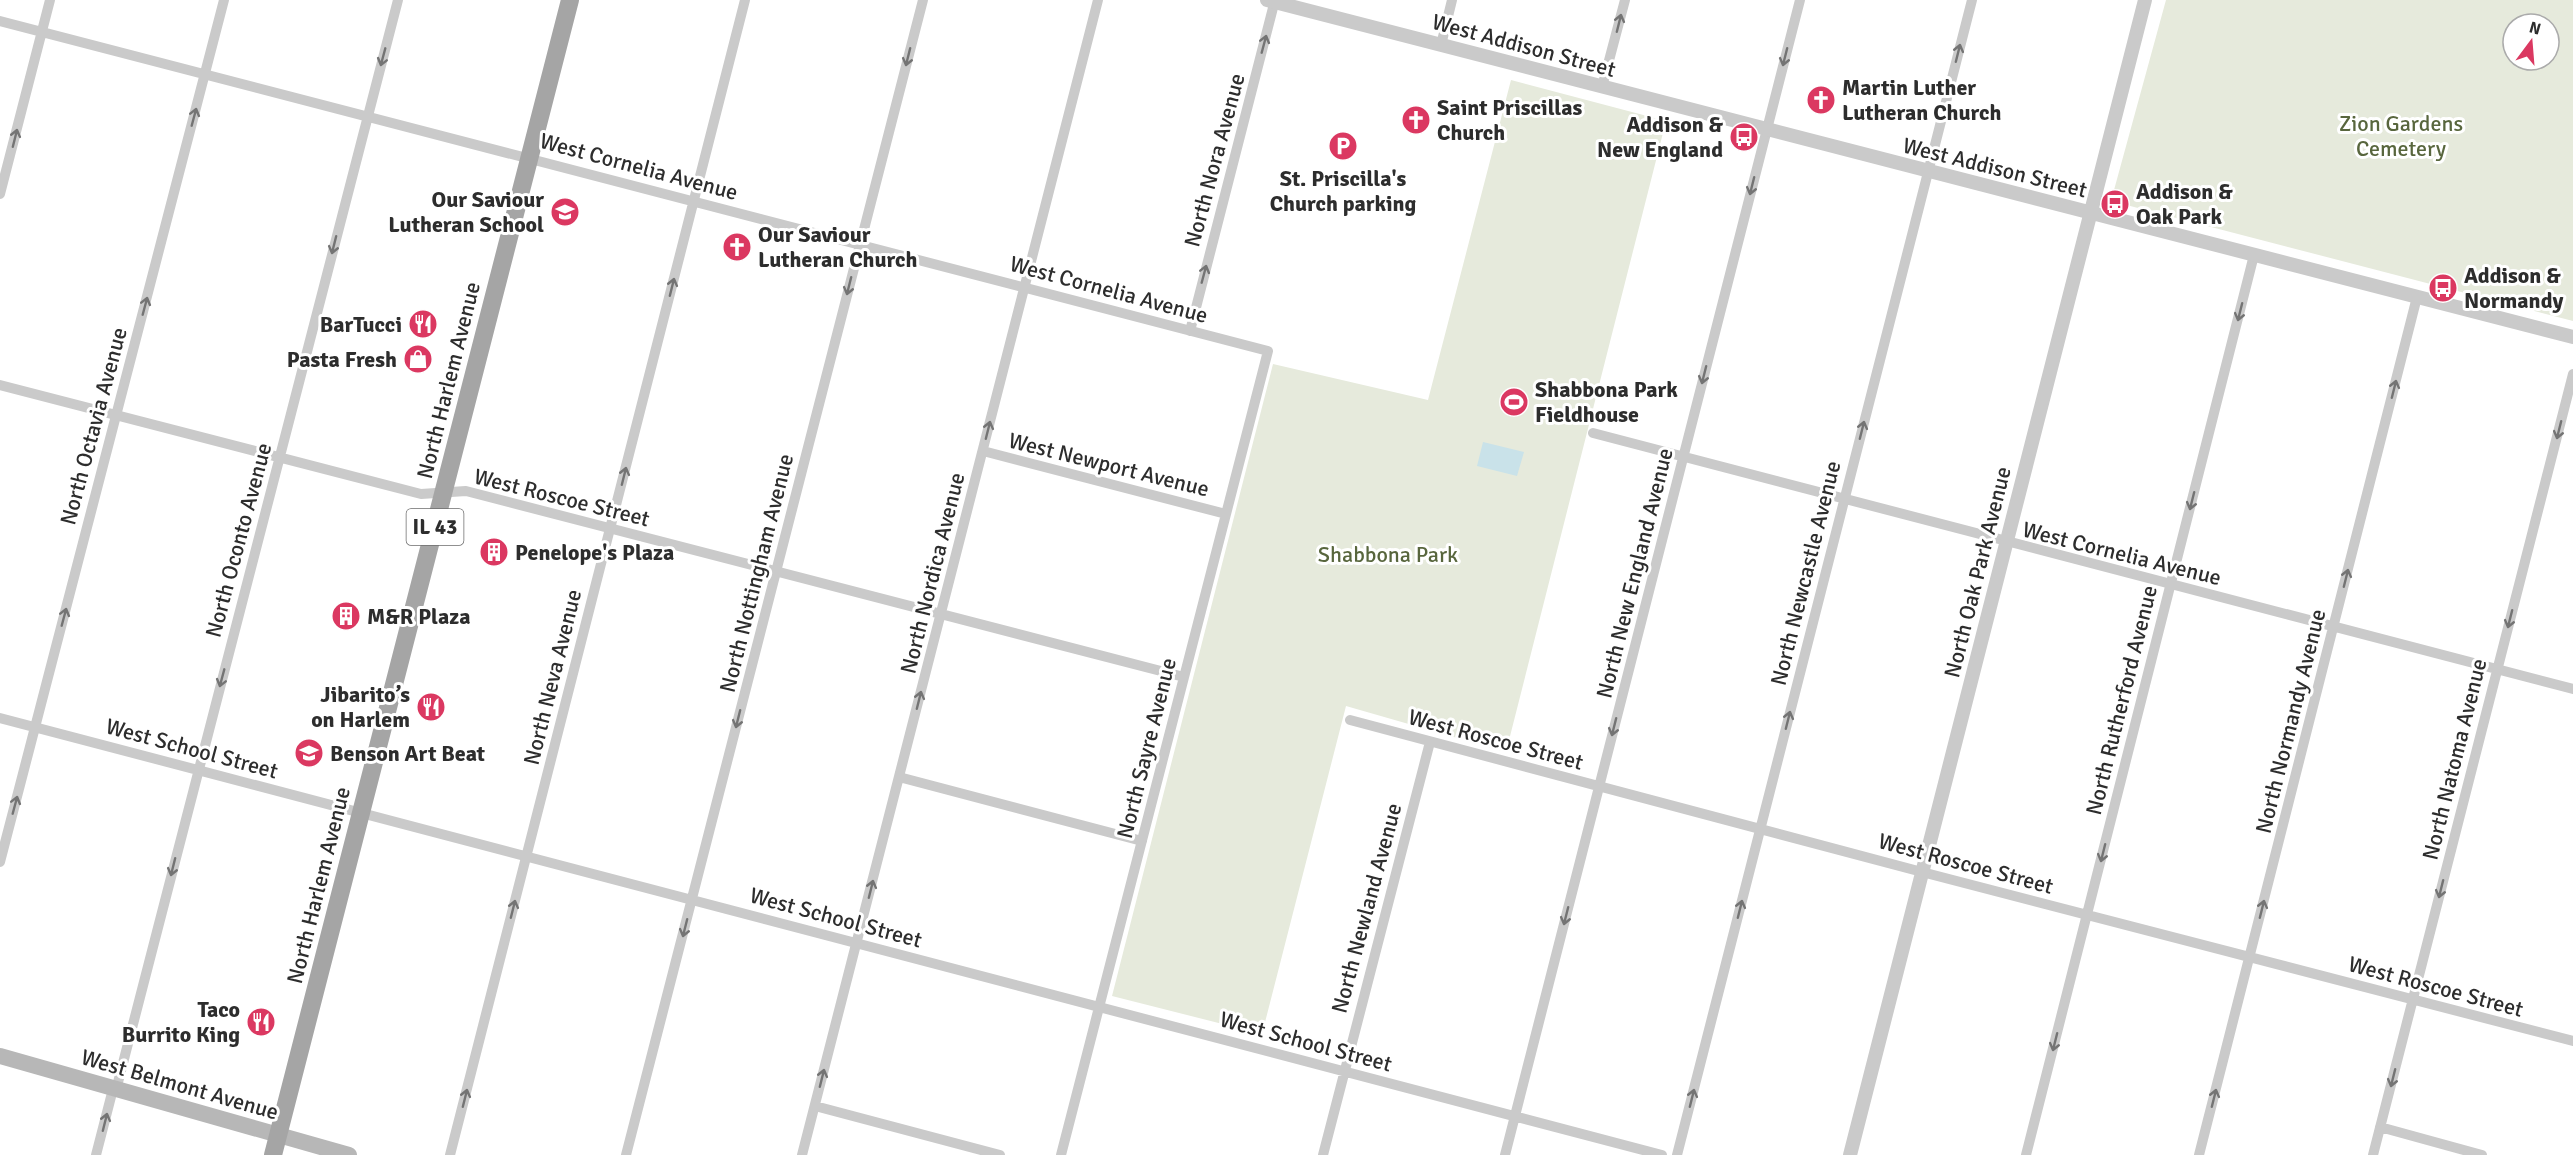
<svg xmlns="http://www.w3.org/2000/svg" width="2573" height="1155" viewBox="0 0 2573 1155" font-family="Signika,sans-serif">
  <rect width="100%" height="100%" fill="#fff"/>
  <path fill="#e6eadc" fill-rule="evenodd" d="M 2166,0 L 2573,0 L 2573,321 L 2111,201 ZM 2513,24 L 2549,24 L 2549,60 L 2513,60 Z
    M 1511,80 L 1666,121 L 1506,752 L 1346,706 L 1262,1034 L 1112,996 L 1273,364 L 1428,400 Z"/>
  <path fill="#c9e2e9" d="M 1483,442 L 1524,452 L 1517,476 L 1477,466 Z"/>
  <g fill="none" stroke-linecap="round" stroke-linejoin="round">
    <path stroke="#cacaca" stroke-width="10" d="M 0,21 L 1268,351 L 1061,1155
      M 1441,45 L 1452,0
      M 1602,87 L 1625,0
      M 0,194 L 50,0
      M 1190,331 L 1275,0
      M 0,385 L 421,494 L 466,491 L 1184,677
      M 1593,433 L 2573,689
      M 983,451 L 1226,514
      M 0,718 L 1662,1155
      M 1350,720 L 1922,872 L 2573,1041
      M 899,777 L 1142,841
      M 0,862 L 224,0
      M 116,1090 L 398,0
      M 815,1106 L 1000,1155
      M 2380,1127 L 2482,1155
      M 96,1155 L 113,1089
      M 450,1155 L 745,0
      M 626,1155 L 923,0
      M 802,1155 L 1098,0
      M 1323,1155 L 1430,742
      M 1505,1155 L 1800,0
      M 1677,1155 L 1972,0
      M 2026,1155 L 2254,255
      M 2199,1155 L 2417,297
      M 2373,1155 L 2573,374"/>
    <path stroke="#cacaca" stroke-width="14" d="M 1267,0 L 2573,337
      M 1850,1155 L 2145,0"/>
    <path stroke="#b7b7b7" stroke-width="16" d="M 0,1056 L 349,1155"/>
    <path stroke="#a5a5a5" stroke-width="18" d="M 273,1155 L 570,0"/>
  </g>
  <defs><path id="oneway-shaft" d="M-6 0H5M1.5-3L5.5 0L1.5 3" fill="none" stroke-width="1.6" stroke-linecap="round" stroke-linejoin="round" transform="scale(1.5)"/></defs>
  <g stroke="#747474">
    <use href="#oneway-shaft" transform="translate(1619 23) rotate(-76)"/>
    <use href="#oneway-shaft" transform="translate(1264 44) rotate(-75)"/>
    <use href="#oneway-shaft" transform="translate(1958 53) rotate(-76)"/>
    <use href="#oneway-shaft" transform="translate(383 57) rotate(105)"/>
    <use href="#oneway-shaft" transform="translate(908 57) rotate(104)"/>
    <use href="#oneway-shaft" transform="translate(1785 57) rotate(104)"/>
    <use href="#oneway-shaft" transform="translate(194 117) rotate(-75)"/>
    <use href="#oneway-shaft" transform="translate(15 138) rotate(-76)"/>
    <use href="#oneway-shaft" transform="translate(1752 186) rotate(104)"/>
    <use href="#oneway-shaft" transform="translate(334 245) rotate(104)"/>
    <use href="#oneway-shaft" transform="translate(1204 274) rotate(-75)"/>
    <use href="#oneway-shaft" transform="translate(849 286) rotate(104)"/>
    <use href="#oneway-shaft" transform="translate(672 287) rotate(-76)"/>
    <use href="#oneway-shaft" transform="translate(145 306) rotate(-75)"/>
    <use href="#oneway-shaft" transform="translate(2240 312) rotate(104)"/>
    <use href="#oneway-shaft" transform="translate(1704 375) rotate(104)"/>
    <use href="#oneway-shaft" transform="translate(2394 389) rotate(-76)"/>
    <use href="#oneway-shaft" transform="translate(988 430) rotate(-76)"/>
    <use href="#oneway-shaft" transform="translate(1862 430) rotate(-76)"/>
    <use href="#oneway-shaft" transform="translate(2559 430) rotate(104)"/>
    <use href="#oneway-shaft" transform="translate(624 476) rotate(-76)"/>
    <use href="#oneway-shaft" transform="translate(2192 501) rotate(104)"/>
    <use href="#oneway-shaft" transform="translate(2346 578) rotate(-76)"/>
    <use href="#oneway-shaft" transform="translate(64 617) rotate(-75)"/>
    <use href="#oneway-shaft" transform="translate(2510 619) rotate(104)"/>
    <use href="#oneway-shaft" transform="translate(222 678) rotate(105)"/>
    <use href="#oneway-shaft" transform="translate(919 700) rotate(-76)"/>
    <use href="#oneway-shaft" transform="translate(738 719) rotate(104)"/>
    <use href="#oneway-shaft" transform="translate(1788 720) rotate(-76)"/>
    <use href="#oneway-shaft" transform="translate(1614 727) rotate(104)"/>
    <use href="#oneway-shaft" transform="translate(15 805) rotate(-75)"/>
    <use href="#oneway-shaft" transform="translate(2103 853) rotate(104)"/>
    <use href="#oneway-shaft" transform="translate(173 867) rotate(104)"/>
    <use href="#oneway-shaft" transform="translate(871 889) rotate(-76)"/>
    <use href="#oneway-shaft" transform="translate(2441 889) rotate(104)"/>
    <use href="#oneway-shaft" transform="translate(513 909) rotate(-76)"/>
    <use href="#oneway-shaft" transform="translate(1740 909) rotate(-76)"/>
    <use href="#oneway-shaft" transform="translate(2262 909) rotate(-76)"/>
    <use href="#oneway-shaft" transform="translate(1566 916) rotate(104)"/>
    <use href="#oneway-shaft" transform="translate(685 928) rotate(104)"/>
    <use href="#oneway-shaft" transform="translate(2055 1042) rotate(104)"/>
    <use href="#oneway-shaft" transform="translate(822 1078) rotate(-76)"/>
    <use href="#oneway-shaft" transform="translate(2393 1078) rotate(104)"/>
    <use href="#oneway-shaft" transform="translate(465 1098) rotate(-76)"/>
    <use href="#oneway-shaft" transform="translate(1692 1098) rotate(-76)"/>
    <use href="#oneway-shaft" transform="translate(2214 1098) rotate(-76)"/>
    <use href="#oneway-shaft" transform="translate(105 1122) rotate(-76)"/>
  </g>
  <defs>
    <g id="church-disc" transform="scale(1.5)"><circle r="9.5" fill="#db3861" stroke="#fff"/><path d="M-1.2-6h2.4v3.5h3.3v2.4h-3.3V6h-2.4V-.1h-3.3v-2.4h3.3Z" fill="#fff"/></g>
    <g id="bus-disc" transform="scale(1.5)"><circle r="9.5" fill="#db3861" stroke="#fff"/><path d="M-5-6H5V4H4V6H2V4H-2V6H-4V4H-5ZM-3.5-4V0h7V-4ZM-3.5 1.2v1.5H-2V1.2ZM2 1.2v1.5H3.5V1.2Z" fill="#fff"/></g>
    <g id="parking-disc" transform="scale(1.5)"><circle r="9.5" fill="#db3861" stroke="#fff"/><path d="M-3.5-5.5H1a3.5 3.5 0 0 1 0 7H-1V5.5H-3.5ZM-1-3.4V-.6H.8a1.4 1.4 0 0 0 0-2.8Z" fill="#fff"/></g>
    <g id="school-disc" transform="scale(1.5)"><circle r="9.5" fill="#db3861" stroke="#fff"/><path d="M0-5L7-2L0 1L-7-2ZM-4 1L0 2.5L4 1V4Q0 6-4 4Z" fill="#fff"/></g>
    <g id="restaurant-disc" transform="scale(1.5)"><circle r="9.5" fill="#db3861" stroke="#fff"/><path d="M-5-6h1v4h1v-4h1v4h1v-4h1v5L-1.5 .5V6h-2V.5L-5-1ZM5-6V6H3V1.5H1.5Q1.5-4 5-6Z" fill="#fff"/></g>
    <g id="shop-disc" transform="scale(1.5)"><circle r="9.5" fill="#db3861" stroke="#fff"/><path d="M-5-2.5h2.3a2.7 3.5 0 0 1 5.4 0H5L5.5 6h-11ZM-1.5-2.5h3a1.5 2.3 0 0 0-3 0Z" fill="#fff"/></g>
    <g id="stadium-disc" transform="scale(1.5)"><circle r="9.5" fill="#db3861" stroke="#fff"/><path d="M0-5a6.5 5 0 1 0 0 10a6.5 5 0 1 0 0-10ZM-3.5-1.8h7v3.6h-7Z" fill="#fff"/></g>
    <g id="building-disc" transform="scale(1.5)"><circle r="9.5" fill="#db3861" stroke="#fff"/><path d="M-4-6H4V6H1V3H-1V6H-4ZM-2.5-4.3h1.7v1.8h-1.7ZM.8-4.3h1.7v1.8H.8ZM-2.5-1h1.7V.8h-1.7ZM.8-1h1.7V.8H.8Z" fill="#fff"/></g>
  </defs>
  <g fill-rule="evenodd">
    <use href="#church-disc" x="1821" y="100"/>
    <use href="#church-disc" x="1416" y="120"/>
    <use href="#bus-disc" x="1744" y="137"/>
    <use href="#parking-disc" x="1343" y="146"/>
    <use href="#bus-disc" x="2115" y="204"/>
    <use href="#school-disc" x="565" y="212"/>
    <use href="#church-disc" x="737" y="247"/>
    <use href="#bus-disc" x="2443" y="288"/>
    <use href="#restaurant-disc" x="423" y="324"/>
    <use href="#shop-disc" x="418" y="359"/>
    <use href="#stadium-disc" x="1514" y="402"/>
    <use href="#building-disc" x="494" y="552"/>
    <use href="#building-disc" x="346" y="616"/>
    <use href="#restaurant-disc" x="431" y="707"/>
    <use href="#school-disc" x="309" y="753"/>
    <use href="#restaurant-disc" x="261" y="1022"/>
  </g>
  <g text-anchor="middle" stroke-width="6" stroke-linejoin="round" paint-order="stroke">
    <rect fill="#fff" stroke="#6c6c6c" stroke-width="1.5" x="406.5" y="509" width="57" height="36" rx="4.5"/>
    <g font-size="21" font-weight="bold" fill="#2d2d2d">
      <text x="435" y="534">IL 43</text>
    </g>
    <g font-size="22" fill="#2d2d2d" stroke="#fff">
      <text transform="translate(1524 45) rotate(15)" y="8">West Addison Street</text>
      <text transform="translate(1214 160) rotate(-75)" y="8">North Nora Avenue</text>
      <text transform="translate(639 166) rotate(15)" y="8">West Cornelia Avenue</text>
      <text transform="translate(1995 167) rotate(14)" y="8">West Addison Street</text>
      <text transform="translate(1109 289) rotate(15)" y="8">West Cornelia Avenue</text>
      <text transform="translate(448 380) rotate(-76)" y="8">North Harlem Avenue</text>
      <text transform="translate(93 426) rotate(-75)" y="8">North Octavia Avenue</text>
      <text transform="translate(1109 464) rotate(14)" y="8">West Newport Avenue</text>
      <text transform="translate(562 497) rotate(14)" y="8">West Roscoe Street</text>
      <text transform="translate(238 540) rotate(-75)" y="8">North Oconto Avenue</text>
      <text transform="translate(2122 553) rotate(14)" y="8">West Cornelia Avenue</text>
      <text transform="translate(1977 572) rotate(-76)" y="8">North Oak Park Avenue</text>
      <text transform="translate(756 573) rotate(-76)" y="8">North Nottingham Avenue</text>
      <text transform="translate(932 573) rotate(-76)" y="8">North Nordica Avenue</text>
      <text transform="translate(1634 573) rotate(-76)" y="8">North New England Avenue</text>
      <text transform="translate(1805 573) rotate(-76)" y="8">North Newcastle Avenue</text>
      <text transform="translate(552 677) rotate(-76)" y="8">North Neva Avenue</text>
      <text transform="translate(2121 700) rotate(-76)" y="8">North Rutherford Avenue</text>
      <text transform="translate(2290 721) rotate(-76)" y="8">North Normandy Avenue</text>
      <text transform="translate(1496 739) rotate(15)" y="8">West Roscoe Street</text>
      <text transform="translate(192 748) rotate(15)" y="8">West School Street</text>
      <text transform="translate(1146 748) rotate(-76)" y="8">North Sayre Avenue</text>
      <text transform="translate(2454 759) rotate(-76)" y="8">North Natoma Avenue</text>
      <text transform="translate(1966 863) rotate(15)" y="8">West Roscoe Street</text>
      <text transform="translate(318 885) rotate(-76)" y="8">North Harlem Avenue</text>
      <text transform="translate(1366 908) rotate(-75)" y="8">North Newland Avenue</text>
      <text transform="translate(836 917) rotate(15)" y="8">West School Street</text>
      <text transform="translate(2436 986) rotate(15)" y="8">West Roscoe Street</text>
      <text transform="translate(1306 1041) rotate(15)" y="8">West School Street</text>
      <text transform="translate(180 1084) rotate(16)" y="8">West Belmont Avenue</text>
    </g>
    <g font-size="22" font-weight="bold" fill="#2d2d2d" stroke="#fff" text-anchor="start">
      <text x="1842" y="95">Martin Luther<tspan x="1842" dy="25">Lutheran Church</tspan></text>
      <text x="1437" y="115">Saint Priscillas<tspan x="1437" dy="25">Church</tspan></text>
      <text x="1723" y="132" text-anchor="end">Addison &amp;<tspan x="1723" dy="25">New England</tspan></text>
      <text x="1343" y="186" text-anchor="middle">St. Priscilla's<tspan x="1343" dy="25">Church parking</tspan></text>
      <text x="2136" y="199">Addison &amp;<tspan x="2136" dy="25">Oak Park</tspan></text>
      <text x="544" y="207" text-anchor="end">Our Saviour<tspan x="544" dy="25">Lutheran School</tspan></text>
      <text x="758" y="242">Our Saviour<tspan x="758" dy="25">Lutheran Church</tspan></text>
      <text x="2464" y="283">Addison &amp;<tspan x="2464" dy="25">Normandy</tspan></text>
      <text x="402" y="332" text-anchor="end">BarTucci</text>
      <text x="397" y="367" text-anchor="end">Pasta Fresh</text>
      <text x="1535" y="397">Shabbona Park<tspan x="1535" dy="25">Fieldhouse</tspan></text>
      <text x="515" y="560">Penelope's Plaza</text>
      <text x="367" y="624">M&amp;R Plaza</text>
      <text x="410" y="702" text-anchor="end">Jibarito’s<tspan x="410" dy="25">on Harlem</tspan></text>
      <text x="330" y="761">Benson Art Beat</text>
      <text x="240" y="1017" text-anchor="end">Taco<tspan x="240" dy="25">Burrito King</tspan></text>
    </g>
    <g font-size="22" fill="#58663d" stroke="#fff">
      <text x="2401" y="131">Zion Gardens<tspan x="2401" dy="25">Cemetery</tspan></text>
      <text x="1388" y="562">Shabbona Park</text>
    </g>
  </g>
  <g transform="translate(2531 42) rotate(16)"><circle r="28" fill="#ffffff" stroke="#ababab" stroke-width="1.5"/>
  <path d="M0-4.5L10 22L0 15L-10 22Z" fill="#db3861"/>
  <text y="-9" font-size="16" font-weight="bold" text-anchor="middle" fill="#2d2d2d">N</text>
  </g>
</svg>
